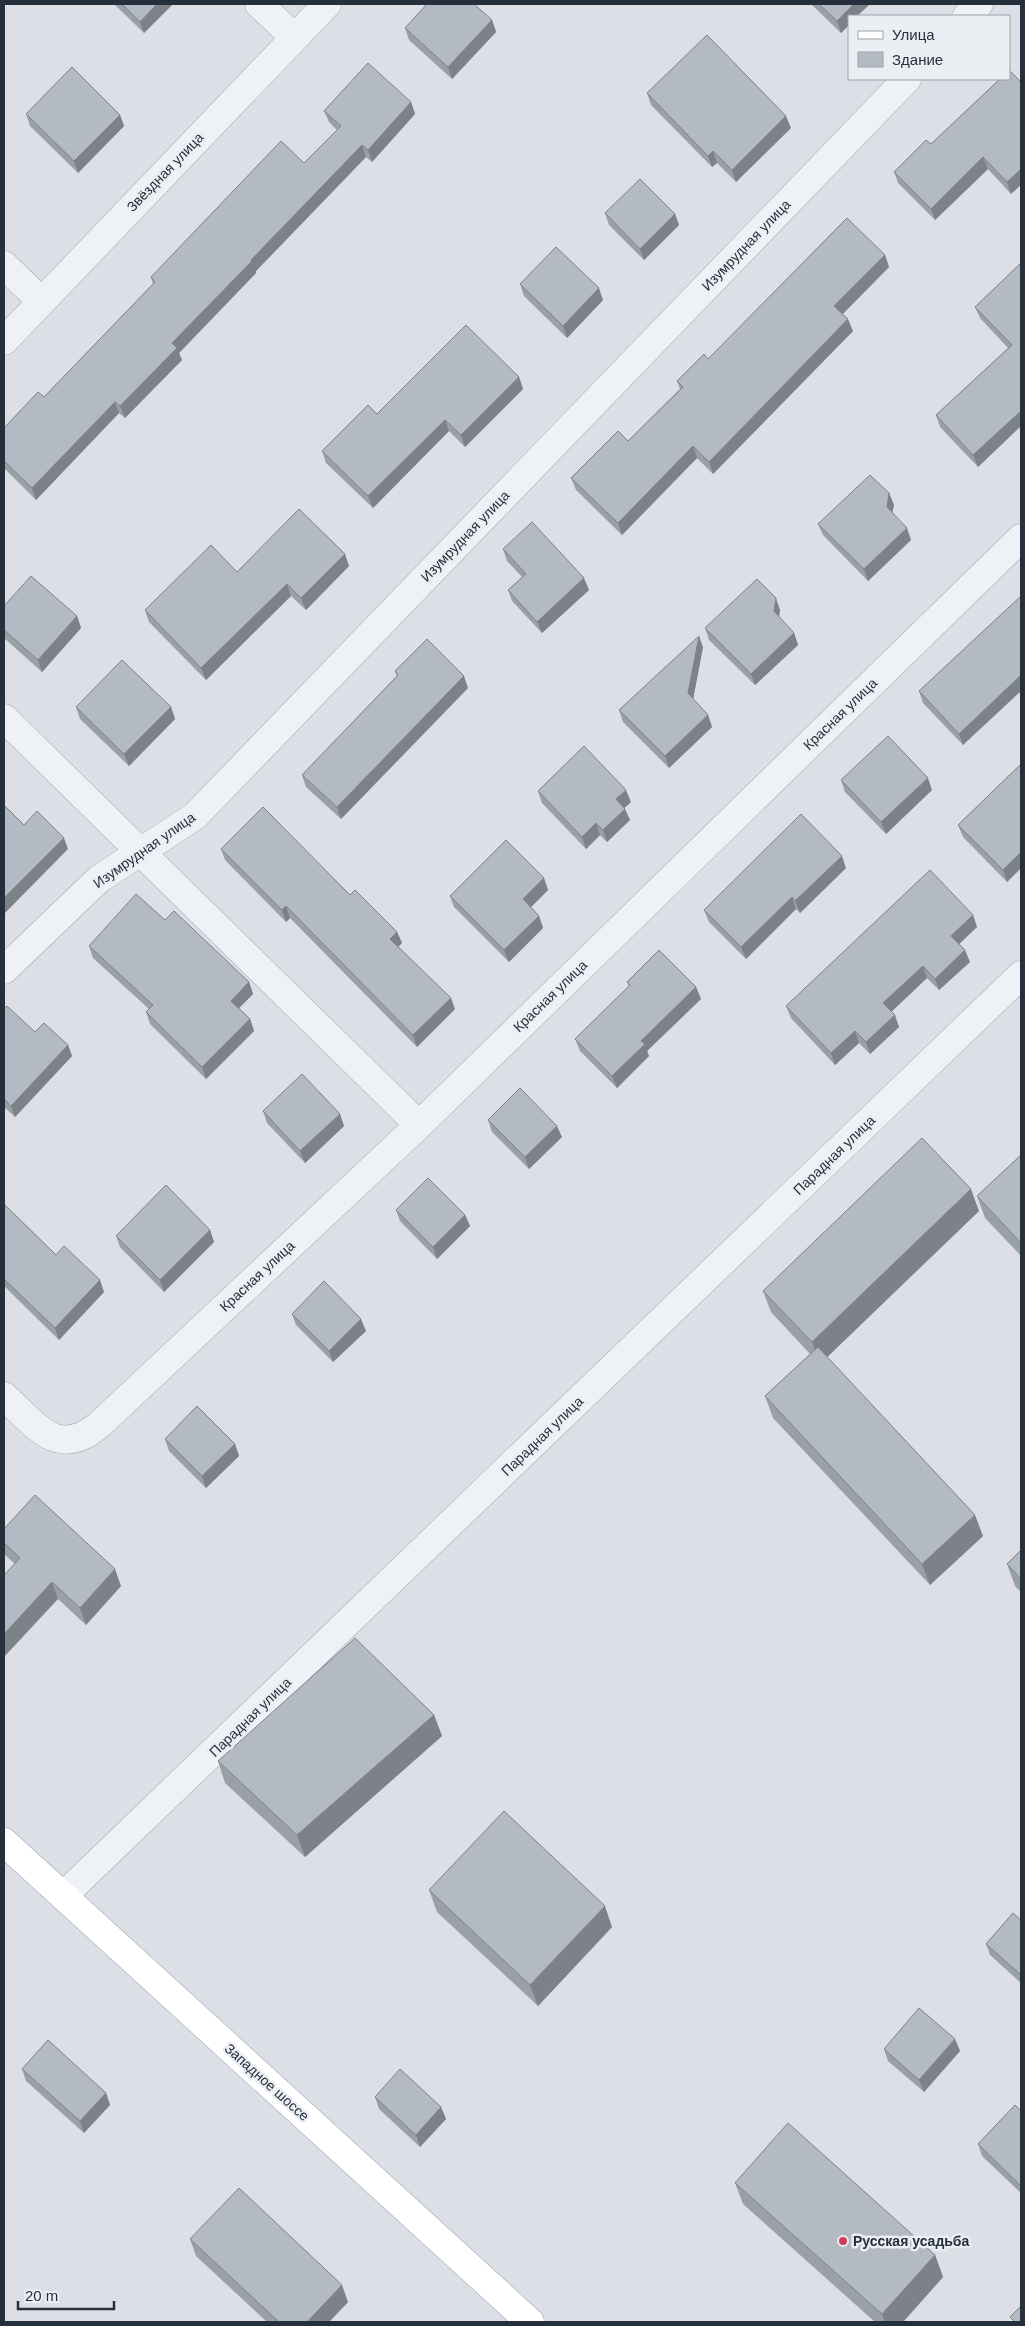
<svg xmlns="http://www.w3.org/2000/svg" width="1025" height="2326" viewBox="0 0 1025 2326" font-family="Arial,sans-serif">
  <rect width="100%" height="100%" fill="#dce0e6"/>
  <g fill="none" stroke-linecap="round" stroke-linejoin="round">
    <g stroke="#a2a7b0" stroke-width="29">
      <path id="minor" d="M 259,4 L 294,37
        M 967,16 L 979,4
        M 4,265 L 41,301
        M 4,341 L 327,4
        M 4,718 L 419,1125
        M 4,970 L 99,879 L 195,816 L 907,79
        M 4,1396 C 36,1425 57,1460 99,1425 L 419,1125 L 1021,538
        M 63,1896 L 1021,975"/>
    </g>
    <g stroke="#9ba5b2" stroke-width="29">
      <path id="major" d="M 4,1842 L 530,2322"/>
    </g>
    <use href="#minor" stroke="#eef1f5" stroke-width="28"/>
    <use href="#major" stroke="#fff" stroke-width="28"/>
  </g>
  <path fill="#9aa0a8" d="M 114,4 L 173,4 L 144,33 Z
    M 811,4 L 870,4 L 857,16 L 849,16 L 849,25 L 841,33 Z
    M 492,20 L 496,32 L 452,79 L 409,40 L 405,28 Z
    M 1009,70 L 1011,194 L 988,169 L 935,220 L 898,183 L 894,172 L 931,144 Z
    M 647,93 L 791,128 L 736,182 L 717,163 L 712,167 L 651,105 Z
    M 411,102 L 415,114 L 372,162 L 366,157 L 256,271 L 256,273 L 179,353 L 182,360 L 125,418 L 119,413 L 36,500 L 4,468 L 4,428 L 44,397 L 153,284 L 151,277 L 304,163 L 337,130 L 329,122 L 324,111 Z
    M 26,114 L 120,115 L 124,126 L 78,173 L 30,126 Z
    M 605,213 L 675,214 L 679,225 L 644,260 L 609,225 Z
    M 885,255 L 889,267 L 842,314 L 853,331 L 713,474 L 697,458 L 622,535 L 576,490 L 571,478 L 628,441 L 680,389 L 677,381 L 708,359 Z
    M 1021,263 L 1021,426 L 978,467 L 940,427 L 936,415 L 1008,348 L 980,318 L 975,307 Z
    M 520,284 L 603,300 L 567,338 L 524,296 Z
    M 519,377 L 523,389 L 465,447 L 449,431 L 373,508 L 326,463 L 322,451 L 377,414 Z
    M 889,493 L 894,505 L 892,512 L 911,540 L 868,581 L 823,535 L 818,524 Z
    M 503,549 L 589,590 L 542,633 L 512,601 L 508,590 L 522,577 L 507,561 Z
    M 349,566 L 306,610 L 291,596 L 206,680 L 149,622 L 145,610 L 237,572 Z
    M 1021,596 L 963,745 L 923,703 L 919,691 Z
    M 4,606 L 77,616 L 81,628 L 42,672 L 4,638 Z
    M 780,610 L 779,617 L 794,633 L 798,645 L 755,685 L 709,640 L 705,628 Z
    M 703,647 L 693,699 L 708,715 L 712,727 L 669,768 L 623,722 L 619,710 Z
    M 395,671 L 468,688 L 341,819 L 306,787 L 302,775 L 397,676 Z
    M 76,707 L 171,707 L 175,719 L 129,766 L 80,719 Z
    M 1021,764 L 1021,868 L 1007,882 L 963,837 L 958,825 Z
    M 841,780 L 932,790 L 886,834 L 845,792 Z
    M 538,791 L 631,802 L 624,808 L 630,820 L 607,842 L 600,835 L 586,849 L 542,803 Z
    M 221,849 L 350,895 L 397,932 L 402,943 L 398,946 L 455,1009 L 417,1047 L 290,918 L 286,922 L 225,860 Z
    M 846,868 L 800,913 L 796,909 L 746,959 L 709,922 L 704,910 Z
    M 544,878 L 548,890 L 531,907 L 539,916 L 543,928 L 509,962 L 454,907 L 450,896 Z
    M 973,915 L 977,927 L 959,944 L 970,962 L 939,990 L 927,978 L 891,1012 L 899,1027 L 870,1054 L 859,1043 L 835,1065 L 791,1018 L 786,1006 Z
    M 165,920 L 249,982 L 253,994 L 239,1008 L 250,1019 L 254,1031 L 206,1079 L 150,1024 L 146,1012 L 149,1009 L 93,958 L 89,946 Z
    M 627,982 L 696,987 L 701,999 L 647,1051 L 649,1056 L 617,1088 L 580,1051 L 575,1039 L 629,986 Z
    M 4,1009 L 35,1032 L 68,1045 L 72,1056 L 15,1117 L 4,1107 Z
    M 263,1111 L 340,1114 L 344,1126 L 305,1163 L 267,1123 Z
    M 488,1120 L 562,1137 L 529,1169 L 492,1132 Z
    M 1021,1155 L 1021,1256 L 985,1218 L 977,1196 Z
    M 4,1204 L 56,1255 L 104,1292 L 59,1340 L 4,1286 Z
    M 396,1210 L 465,1215 L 470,1226 L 437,1259 L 400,1221 Z
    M 979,1211 L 827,1357 L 983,1536 L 930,1585 L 773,1418 L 765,1396 L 810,1354 L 771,1312 L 763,1291 Z
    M 210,1230 L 214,1242 L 164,1292 L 120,1247 L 116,1236 Z
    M 292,1314 L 366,1331 L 333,1362 L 296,1325 Z
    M 165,1439 L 235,1444 L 239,1456 L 206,1488 L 169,1451 Z
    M 4,1529 L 121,1586 L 86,1625 L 58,1599 L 15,1564 L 4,1554 Z
    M 1021,1550 L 1021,1592 L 1015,1586 L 1007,1564 Z
    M 434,1715 L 442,1736 L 305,1857 L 225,1783 L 218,1761 Z
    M 429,1890 L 612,1927 L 538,2006 L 437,1912 Z
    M 1021,1920 L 1021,1983 L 990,1955 L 986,1944 Z
    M 955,2039 L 960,2051 L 924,2092 L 888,2061 L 884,2049 Z
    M 22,2069 L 106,2093 L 110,2105 L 84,2133 L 26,2081 Z
    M 375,2097 L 441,2107 L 446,2119 L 420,2147 L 379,2109 Z
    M 1021,2111 L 1021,2193 L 982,2156 L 978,2144 Z
    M 735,2183 L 935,2255 L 943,2277 L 903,2322 L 875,2322 L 743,2204 Z
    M 190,2239 L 348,2302 L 329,2322 L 267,2322 L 196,2256 Z"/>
  <path fill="#7d8288" d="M 157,4 L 173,4 L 144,33 L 140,22 Z
    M 854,4 L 870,4 L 857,16 L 849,16 L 849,25 L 841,33 L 837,21 Z
    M 492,20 L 496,32 L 452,79 L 448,67 Z
    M 411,102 L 415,114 L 372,162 L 368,150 Z
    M 120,115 L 124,126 L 78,173 L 74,161 Z
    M 786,116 L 791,128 L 736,182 L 732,170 Z
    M 362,145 L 366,157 L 256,271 L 256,273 L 179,353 L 182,360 L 125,418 L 120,406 L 172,343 L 251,260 Z
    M 713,151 L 717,163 L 712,167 L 708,156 Z
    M 983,157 L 988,169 L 935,220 L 931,209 Z
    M 1021,169 L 1021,185 L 1011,194 L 1007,182 Z
    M 675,214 L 679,225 L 644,260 L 640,249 Z
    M 885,255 L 889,267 L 839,318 L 834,306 Z
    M 599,288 L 603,300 L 567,338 L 563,326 Z
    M 848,319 L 853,331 L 713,474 L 709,462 Z
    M 519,377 L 523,389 L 465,447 L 461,435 Z
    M 115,402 L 119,413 L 36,500 L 32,488 Z
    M 1021,411 L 1021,426 L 978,467 L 973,455 Z
    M 445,420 L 449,431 L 373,508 L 368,496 Z
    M 693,446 L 697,458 L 622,535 L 618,523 Z
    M 889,493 L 894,505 L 891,518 L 887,507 Z
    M 907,528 L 911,540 L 868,581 L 864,569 Z
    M 345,554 L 349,566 L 306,610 L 301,598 Z
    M 584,578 L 589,590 L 542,633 L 537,622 Z
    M 287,584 L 291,596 L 206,680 L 201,668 Z
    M 776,598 L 780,610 L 778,623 L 774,611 Z
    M 77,616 L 81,628 L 42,672 L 38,660 Z
    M 794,633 L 798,645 L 755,685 L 751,674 Z
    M 699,636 L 703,647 L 692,705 L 688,693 Z
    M 1021,675 L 1021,691 L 963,745 L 959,734 Z
    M 464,676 L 468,688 L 341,819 L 337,807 Z
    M 171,707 L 175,719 L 129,766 L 124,754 Z
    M 708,715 L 712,727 L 669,768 L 665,756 Z
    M 928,778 L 932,790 L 886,834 L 881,822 Z
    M 626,790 L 631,802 L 621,811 L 616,799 Z
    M 625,809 L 630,820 L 607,842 L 603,830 Z
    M 596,823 L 600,835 L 586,849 L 582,837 Z
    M 64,838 L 68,849 L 4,914 L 4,898 Z
    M 1021,852 L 1021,868 L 1007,882 L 1003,870 Z
    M 842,856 L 846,868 L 800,913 L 795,901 Z
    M 544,878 L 548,890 L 527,911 L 523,899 Z
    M 792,897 L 796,909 L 746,959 L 741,947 Z
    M 286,906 L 290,918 L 286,922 L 282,910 Z
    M 973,915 L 977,927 L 956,947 L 951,936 Z
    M 539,916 L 543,928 L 509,962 L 504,950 Z
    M 397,932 L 402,943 L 395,950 L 390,939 Z
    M 965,950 L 970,962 L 939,990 L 935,979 Z
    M 923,966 L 927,978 L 888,1015 L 883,1003 Z
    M 249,982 L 253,994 L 235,1012 L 231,1001 Z
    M 696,987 L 701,999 L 647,1051 L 649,1056 L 617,1088 L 612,1076 L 641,1041 Z
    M 451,998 L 455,1009 L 417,1047 L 413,1035 Z
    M 895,1015 L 899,1027 L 870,1054 L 866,1042 Z
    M 250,1019 L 254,1031 L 206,1079 L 202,1067 Z
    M 855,1031 L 859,1043 L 835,1065 L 831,1053 Z
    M 68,1045 L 72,1056 L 15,1117 L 11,1106 Z
    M 340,1114 L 344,1126 L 305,1163 L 300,1151 Z
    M 557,1126 L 562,1137 L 529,1169 L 525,1157 Z
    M 971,1189 L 979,1211 L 820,1364 L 812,1342 Z
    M 465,1215 L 470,1226 L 437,1259 L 433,1247 Z
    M 210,1230 L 214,1242 L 164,1292 L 160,1280 Z
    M 100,1280 L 104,1292 L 59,1340 L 55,1328 Z
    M 361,1319 L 366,1331 L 333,1362 L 329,1351 Z
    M 235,1444 L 239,1456 L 206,1488 L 202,1476 Z
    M 975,1515 L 983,1536 L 930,1585 L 922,1564 Z
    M 115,1569 L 121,1586 L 86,1625 L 80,1608 Z
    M 52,1582 L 58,1599 L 4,1657 L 4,1634 Z
    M 434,1715 L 442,1736 L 305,1857 L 297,1835 Z
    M 605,1906 L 612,1927 L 538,2006 L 530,1985 Z
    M 955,2039 L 960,2051 L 924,2092 L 919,2080 Z
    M 106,2093 L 110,2105 L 84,2133 L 80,2121 Z
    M 441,2107 L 446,2119 L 420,2147 L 416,2135 Z
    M 935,2255 L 943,2277 L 903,2322 L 885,2322 L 882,2314 Z
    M 342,2285 L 348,2302 L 329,2322 L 307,2322 Z"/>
  <path fill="#b3bac3" stroke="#7d8288" d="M 122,4 L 157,4 L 140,22 Z
    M 427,4 L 474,4 L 492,20 L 448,67 L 405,28 Z
    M 819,4 L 854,4 L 837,21 Z
    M 707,35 L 786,116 L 732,170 L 713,151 L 708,156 L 647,93 Z
    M 368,63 L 411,102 L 368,150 L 362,145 L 251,260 L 252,261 L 172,343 L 177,348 L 120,406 L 115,402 L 32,488 L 4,461 L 4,428 L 38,392 L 44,397 L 155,282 L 151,277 L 281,141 L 304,163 L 341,126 L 324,111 Z
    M 72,67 L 120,115 L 74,161 L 26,114 Z
    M 1009,70 L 1021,82 L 1021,169 L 1007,182 L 983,157 L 931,209 L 894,172 L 926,140 L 931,144 L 1000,79 L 1009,79 Z
    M 640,179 L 675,214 L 640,249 L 605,213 Z
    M 847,218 L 885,255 L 834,306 L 848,319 L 709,462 L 693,446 L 618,523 L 571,478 L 618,431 L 628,441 L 683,387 L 677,381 L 704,354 L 708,359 Z
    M 556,247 L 599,288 L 563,326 L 520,284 Z
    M 1021,263 L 1021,411 L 973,455 L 936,415 L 1012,345 L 975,307 Z
    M 466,325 L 519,377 L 461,435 L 445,420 L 368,496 L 322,451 L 368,405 L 377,414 Z
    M 870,475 L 889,493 L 887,507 L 907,528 L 864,569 L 818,524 Z
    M 299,509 L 345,554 L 301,598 L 287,584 L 201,668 L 145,610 L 211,545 L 237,572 Z
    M 532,522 L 584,578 L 537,622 L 508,590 L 526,574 L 503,549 Z
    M 31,576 L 77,616 L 38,660 L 4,630 L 4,606 Z
    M 757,579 L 776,598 L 774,611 L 794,633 L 751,674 L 705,628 Z
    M 1021,596 L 1021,675 L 959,734 L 919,691 Z
    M 699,636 L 688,693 L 708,715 L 665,756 L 619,710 Z
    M 427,639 L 464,676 L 337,807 L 302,775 L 398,675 L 395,671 Z
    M 122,660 L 171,707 L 124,754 L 76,707 Z
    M 888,736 L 928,778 L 881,822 L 841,780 Z
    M 584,746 L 626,790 L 616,799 L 625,809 L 603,830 L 596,823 L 582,837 L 538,791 Z
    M 1021,764 L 1021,852 L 1003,870 L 958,825 Z
    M 4,805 L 24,825 L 37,811 L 64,838 L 4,898 Z
    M 263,807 L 350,895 L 355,890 L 397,932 L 390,939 L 451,998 L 413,1035 L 286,906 L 282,910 L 221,849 Z
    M 801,814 L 842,856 L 795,901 L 792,897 L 741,947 L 704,910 Z
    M 506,840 L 544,878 L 523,899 L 539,916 L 504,950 L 450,896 Z
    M 930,870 L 973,915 L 951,936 L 965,950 L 935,979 L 923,966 L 883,1003 L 895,1015 L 866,1042 L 855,1031 L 831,1053 L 786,1006 Z
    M 136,894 L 165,920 L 174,911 L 249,982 L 231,1001 L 250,1019 L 202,1067 L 146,1012 L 153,1005 L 89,946 Z
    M 659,950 L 696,987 L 641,1041 L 645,1044 L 612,1076 L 575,1039 L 630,985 L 627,982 Z
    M 7,1006 L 35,1032 L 44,1023 L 68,1045 L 11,1106 L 4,1099 L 4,1009 Z
    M 302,1074 L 340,1114 L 300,1151 L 263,1111 Z
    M 520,1088 L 557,1126 L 525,1157 L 488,1120 Z
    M 922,1138 L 971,1189 L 812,1342 L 763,1291 Z
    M 1021,1155 L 1021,1243 L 977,1196 Z
    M 428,1178 L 465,1215 L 433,1247 L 396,1210 Z
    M 166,1185 L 210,1230 L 160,1280 L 116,1236 Z
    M 4,1204 L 56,1255 L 64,1246 L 100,1280 L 55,1328 L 4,1279 Z
    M 324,1281 L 361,1319 L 329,1351 L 292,1314 Z
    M 818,1347 L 975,1515 L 922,1564 L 765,1396 Z
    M 197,1406 L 235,1444 L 202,1476 L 165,1439 Z
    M 35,1495 L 115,1569 L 80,1608 L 52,1582 L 4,1634 L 4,1575 L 20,1558 L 4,1543 L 4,1529 Z
    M 1021,1550 L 1021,1579 L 1007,1564 Z
    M 355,1638 L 434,1715 L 297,1835 L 218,1761 Z
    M 504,1811 L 605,1906 L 530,1985 L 429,1890 Z
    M 1013,1913 L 1021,1920 L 1021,1975 L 986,1944 Z
    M 919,2008 L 955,2039 L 919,2080 L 884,2049 Z
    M 48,2040 L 106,2093 L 80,2121 L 22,2069 Z
    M 400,2069 L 441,2107 L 416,2135 L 375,2097 Z
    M 1015,2105 L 1021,2111 L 1021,2186 L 978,2144 Z
    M 788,2123 L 935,2255 L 882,2314 L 735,2183 Z
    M 239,2188 L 342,2285 L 307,2322 L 279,2322 L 190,2239 Z
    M 1021,2306 L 1021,2322 L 1015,2322 L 1010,2317 Z"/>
  <circle fill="#ce3e5b" stroke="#ebeff4" stroke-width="2" cx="843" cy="2241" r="5"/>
  <g text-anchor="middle" stroke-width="5" stroke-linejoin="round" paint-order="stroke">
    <g font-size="14" fill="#262f3c" stroke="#ebeff4">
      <text transform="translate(165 172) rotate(-46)" y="5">Звёздная улица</text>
      <text transform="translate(746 245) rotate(-46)" y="5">Изумрудная улица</text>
      <text transform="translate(465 536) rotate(-46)" y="5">Изумрудная улица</text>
      <text transform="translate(840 714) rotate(-44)" y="5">Красная улица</text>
      <text transform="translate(144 850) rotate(-35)" y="5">Изумрудная улица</text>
      <text transform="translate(550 996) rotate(-44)" y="5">Красная улица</text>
      <text transform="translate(834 1155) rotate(-44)" y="5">Парадная улица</text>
      <text transform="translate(257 1276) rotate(-43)" y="5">Красная улица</text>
      <text transform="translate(542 1436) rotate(-44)" y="5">Парадная улица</text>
      <text transform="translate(250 1717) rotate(-44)" y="5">Парадная улица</text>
      <text transform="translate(267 2082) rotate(42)" y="5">Западное шоссе</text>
    </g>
    <g font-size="14" font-weight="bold" fill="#262f3c" stroke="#ebeff4" text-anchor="start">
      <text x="853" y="2246">Русская усадьба</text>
    </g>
  </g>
  <rect width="1025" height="2326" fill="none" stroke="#262f3c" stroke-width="10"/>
  <rect x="848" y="15" width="162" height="65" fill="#ebeff4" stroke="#9ca2aa"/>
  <rect x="858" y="31" width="25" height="8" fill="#ffffff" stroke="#9ca2aa"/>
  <text x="892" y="40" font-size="15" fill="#262f3c">Улица</text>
  <rect x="858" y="52" width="25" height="15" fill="#b3bac3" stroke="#9ca2aa"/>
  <text x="892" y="65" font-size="15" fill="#262f3c">Здание</text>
  <path d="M18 2301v8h96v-8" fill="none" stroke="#262f3c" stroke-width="2.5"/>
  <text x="25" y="2301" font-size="15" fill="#262f3c" stroke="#ebeff4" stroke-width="4" paint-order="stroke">20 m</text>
</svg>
